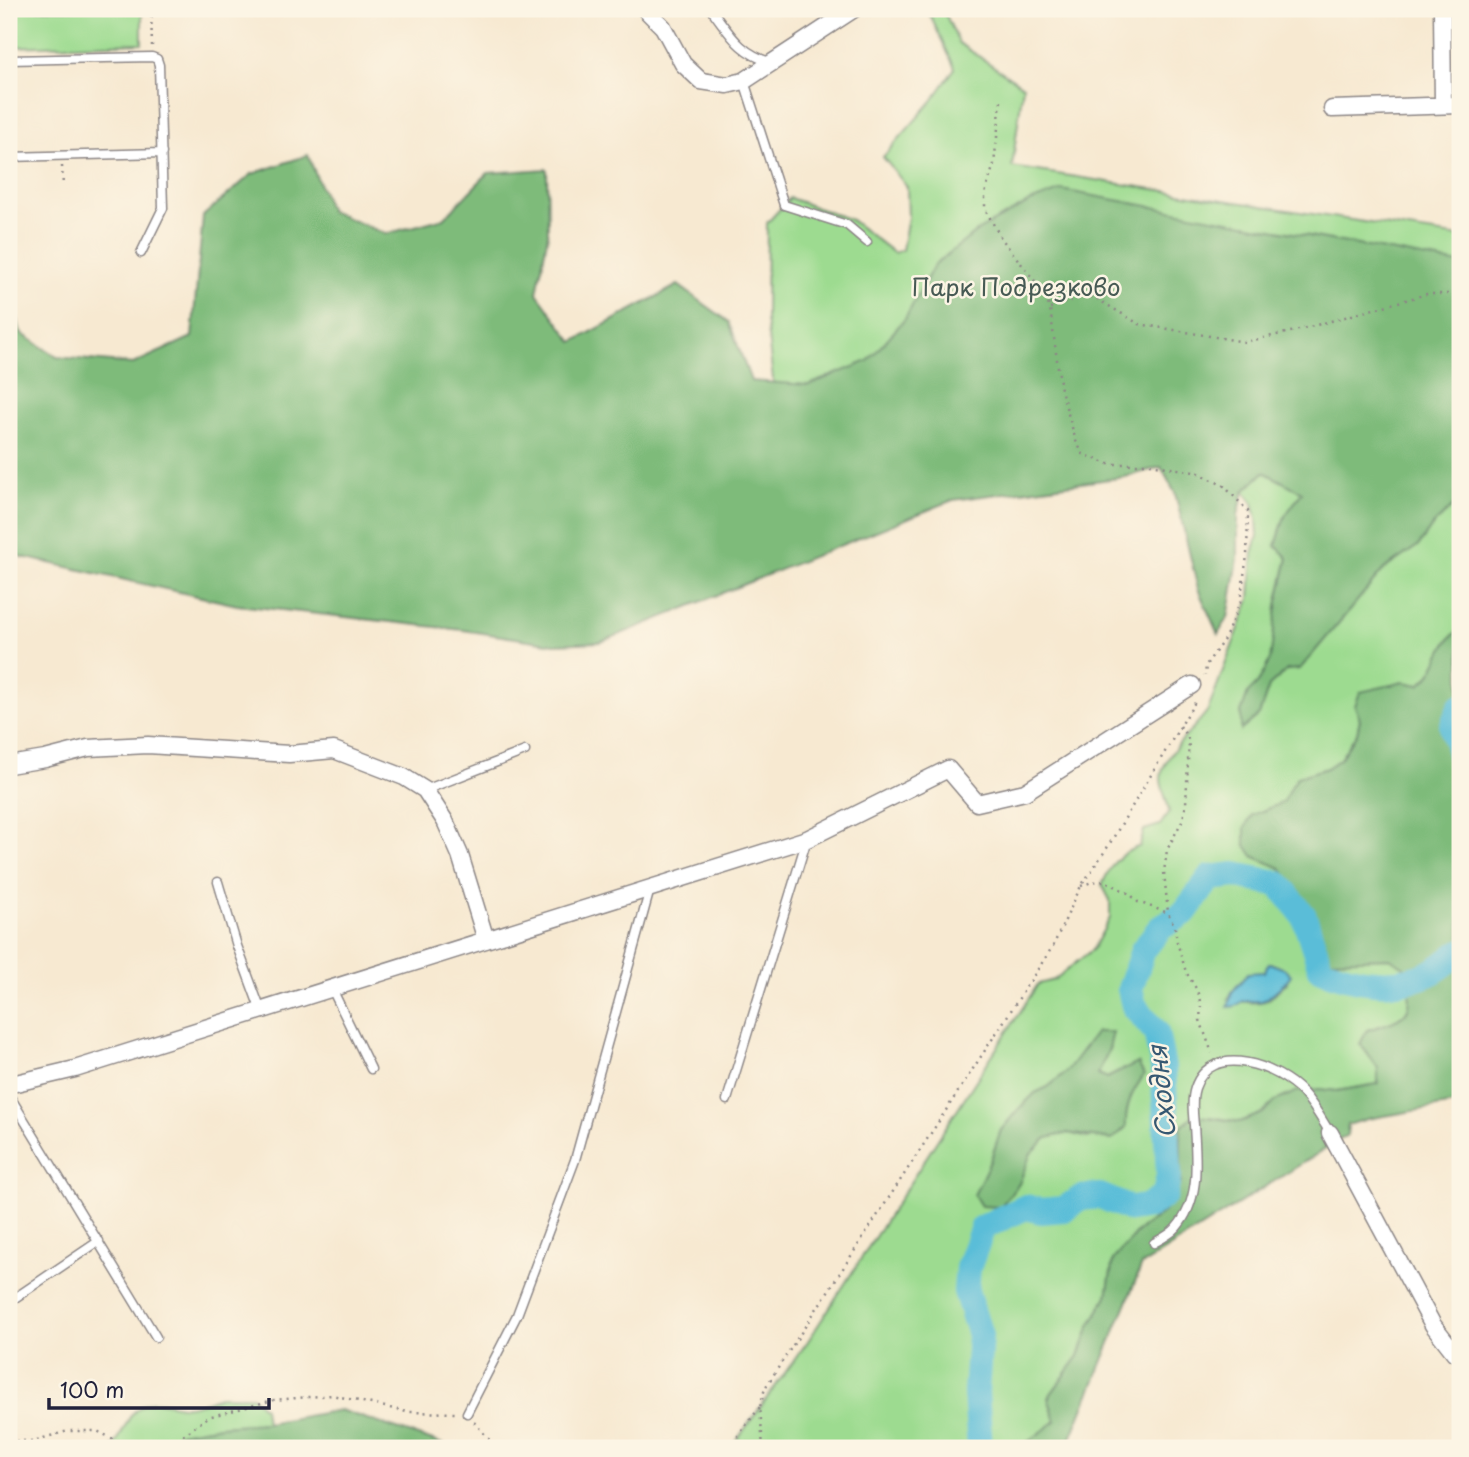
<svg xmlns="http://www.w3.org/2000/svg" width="1469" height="1457" viewBox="0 0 1469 1457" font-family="'Playpen Sans',sans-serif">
  <rect width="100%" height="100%" fill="#fcf5e5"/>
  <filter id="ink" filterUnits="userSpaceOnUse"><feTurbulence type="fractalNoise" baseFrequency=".0143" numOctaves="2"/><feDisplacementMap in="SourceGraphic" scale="14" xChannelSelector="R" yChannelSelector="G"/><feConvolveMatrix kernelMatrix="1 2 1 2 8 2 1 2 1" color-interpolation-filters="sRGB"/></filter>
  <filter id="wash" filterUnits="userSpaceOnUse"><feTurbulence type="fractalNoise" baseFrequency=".00686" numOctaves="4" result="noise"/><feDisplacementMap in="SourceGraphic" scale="28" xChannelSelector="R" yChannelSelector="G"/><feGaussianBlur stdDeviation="1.57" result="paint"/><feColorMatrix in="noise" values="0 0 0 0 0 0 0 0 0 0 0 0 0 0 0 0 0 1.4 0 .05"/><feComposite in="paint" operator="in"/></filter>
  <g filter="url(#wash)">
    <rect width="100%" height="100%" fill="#f7e9d1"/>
    <path fill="#f3d4bf" d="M 1080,9 L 1246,9 L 1232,13 L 1135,18 Z"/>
    <path fill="#9ddb90" stroke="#607e66" stroke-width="2" fill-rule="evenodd" d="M 9,9 L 142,9 L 142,43 L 9,47 Z
      M 927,9 L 943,9 L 959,43 L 1023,86 L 1012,167 L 1460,237 L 1460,375 L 778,423 L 766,319 L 767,223 L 790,198 L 851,220 L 894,253 L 902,250 L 908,217 L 907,187 L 883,157 L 932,101 L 955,68 Z
      M 1264,472 L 1303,492 L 1285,516 L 1276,546 L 1288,558 C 1284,574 1280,590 1277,606 C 1275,623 1276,644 1270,661 C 1261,689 1239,692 1242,729 L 1259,715 L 1269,686 L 1287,670 L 1300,668 L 1384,569 L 1419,545 L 1433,525 L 1460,500 L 1460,630 C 1437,644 1441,670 1419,685 L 1404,682 L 1355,706 L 1360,719 L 1357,733 L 1340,759 L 1327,768 L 1297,777 L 1282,803 L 1252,815 L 1253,856 L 1281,868 L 1308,905 L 1328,960 L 1390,958 L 1404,966 C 1416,1013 1412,1017 1367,1030 L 1378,1069 L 1378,1084 L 1337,1091 L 1320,1089 L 1275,1101 L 1263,1113 L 1240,1122 L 1212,1117 L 1181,1126 L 1181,1183 L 1163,1213 L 1138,1231 L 1113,1260 L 1107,1296 L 1090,1326 L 1079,1356 L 1048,1398 L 1056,1421 L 1022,1447 L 1024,1448 L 731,1448 L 808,1341 L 1038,984 L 1054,980 L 1093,949 L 1110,918 L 1110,900 L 1102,885 C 1111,864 1118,854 1140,846 L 1144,830 L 1160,825 L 1169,812 C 1168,802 1161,788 1161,779 C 1161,756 1195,729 1208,710 L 1250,599 L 1253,553 L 1258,536 L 1257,519 L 1253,503 L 1244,491 ZM 1270,963 L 1285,969 L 1287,983 C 1279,987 1276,994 1269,999 C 1259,1006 1240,1001 1228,999 C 1236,985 1248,972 1264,972 ZM 1109,1049 L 1098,1073 L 1107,1078 L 1124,1069 L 1144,1075 L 1130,1096 L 1125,1116 L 1088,1138 L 1068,1133 L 1047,1138 L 1031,1153 L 991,1159 L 1001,1130 L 1016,1112 L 1035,1093 L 1048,1087 L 1066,1072 Z
      M 220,1396 L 252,1396 L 264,1408 L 266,1423 L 220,1426 L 180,1433 L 154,1448 L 112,1448 C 123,1436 124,1422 135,1411 C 155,1392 169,1408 188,1406 C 198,1405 210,1399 220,1396 Z"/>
    <path fill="#7ebb7a" stroke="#506e5a" stroke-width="2" d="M 308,155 L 330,211 L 386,234 L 444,218 L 488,173 L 547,169 L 548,234 L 537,293 L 573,342 L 678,285 L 729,322 L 751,381 L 809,385 L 868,361 L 905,319 L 934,265 L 980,229 L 1030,202 L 1062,190 L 1460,264 L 1460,500 L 1433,525 L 1419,545 L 1384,569 L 1300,669 L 1287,670 L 1269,686 L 1259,715 L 1241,730 L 1241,713 L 1248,693 L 1258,683 L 1270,660 L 1278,601 L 1288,558 L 1276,546 L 1285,516 L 1302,492 L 1264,472 L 1244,491 L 1238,515 L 1238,559 L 1228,618 L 1218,634 L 1198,589 L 1175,493 L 1161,467 L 1125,477 L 953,500 L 601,642 L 554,644 L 463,630 L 237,605 L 9,554 L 9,290 L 21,333 L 57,357 L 133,364 L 192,337 L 203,216 L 252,174 Z
      M 1460,630 L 1460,1103 L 1367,1119 L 1348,1125 L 1347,1135 L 1142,1265 L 1067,1448 L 1021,1447 L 1056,1421 L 1048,1398 L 1079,1356 L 1090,1326 L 1107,1296 L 1113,1260 L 1138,1231 L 1163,1213 L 1181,1183 L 1181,1127 L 1193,1115 L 1240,1122 L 1263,1113 L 1275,1101 L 1298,1091 L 1320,1089 L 1337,1091 L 1378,1084 L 1378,1068 L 1360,1044 L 1367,1030 C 1412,1017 1416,1013 1404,967 L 1390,958 L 1328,960 L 1308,905 L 1281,868 L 1253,856 L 1245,844 L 1245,828 L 1252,815 L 1282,803 L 1297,777 L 1327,768 L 1340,759 L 1357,733 L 1360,719 L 1355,706 L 1360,692 L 1404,682 L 1419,685 C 1441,670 1437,644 1460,630 Z
      M 1096,1032 L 1113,1032 L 1109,1049 L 1098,1074 L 1107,1078 L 1138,1063 L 1144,1075 C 1132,1092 1125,1106 1126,1127 L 1112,1140 L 1068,1133 L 1047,1138 L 1031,1153 L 1019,1184 L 1000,1207 L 981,1206 L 974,1195 L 991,1159 L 1001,1130 L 1016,1112 L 1035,1093 L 1048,1087 L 1066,1072 Z
      M 340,1410 L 454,1448 L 154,1448 L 180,1433 L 220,1426 L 266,1423 Z"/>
    <path fill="#5abdd8" stroke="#3e708a" stroke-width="2" d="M 1269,963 L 1285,969 L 1291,975 C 1287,982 1284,983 1279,988 C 1260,1004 1269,1001 1243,1001 L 1236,1006 L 1228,1007 L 1232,992 L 1248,973 L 1264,972 Z"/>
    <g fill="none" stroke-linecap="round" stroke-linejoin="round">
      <path stroke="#5abdd8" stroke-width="26" d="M 1460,707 L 1452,727 L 1460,755
        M 980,1448 L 976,1392 L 980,1335 L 966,1291 L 968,1268 L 983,1227 L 1026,1207 L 1041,1211 L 1064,1209 L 1081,1198 L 1100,1196 L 1131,1209 L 1150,1206 L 1165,1194 L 1169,1175 L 1163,1067 L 1156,1032 L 1134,1006 L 1130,989 L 1143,950 L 1160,928 L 1184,913 L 1210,878 L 1235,875 L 1279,884 L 1304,916 L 1321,969 C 1354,982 1394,989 1428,974 C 1440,969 1450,959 1460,952"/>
    </g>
  </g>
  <g filter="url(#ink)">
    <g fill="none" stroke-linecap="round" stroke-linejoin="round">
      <g stroke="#8c8686" stroke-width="11">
        <path id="lane" d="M 711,9 C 731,35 738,52 772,63
          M 9,60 L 152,57 L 157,59 L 159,65 L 163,208 L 141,253
          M 744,81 L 784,205 L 847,225 L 867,242
          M 9,157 L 162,153
          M 425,790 L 525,751
          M 218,882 L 237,946 L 261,1011
          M 332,989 L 371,1069
          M 9,1095 L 156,1337
          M 727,1100 L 807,839
          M 1154,1243 C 1161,1239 1171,1234 1176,1228 C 1201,1200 1196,1160 1194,1125 C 1193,1114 1191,1100 1195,1088 C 1211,1040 1280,1067 1303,1093 C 1314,1105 1322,1120 1330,1133
          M 9,1302 L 99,1241
          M 467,1413 L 517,1315 L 575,1160 L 650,889"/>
      </g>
      <g stroke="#8c8686" stroke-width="19">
        <path id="street" d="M 645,9 L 663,27 L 683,64 L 701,81 L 727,85 L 744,81 L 854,9
          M 1442,9 L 1443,105
          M 1332,109 L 1460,105
          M 9,765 L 45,759 L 88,748 L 148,745 L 289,754 L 334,750 L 404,777 L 425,790 L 445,821 L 460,855 L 486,940
          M 9,1082 L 16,1083 L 75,1069 L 807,839 L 948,769 L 977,803 L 1025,792 L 1192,685
          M 1330,1133 L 1433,1325 L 1454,1352 L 1460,1356"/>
      </g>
      <path stroke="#8c8686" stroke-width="2.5" stroke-dasharray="2 5" stroke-linecap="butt" d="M 151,9 L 152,46
        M 1001,101 L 994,164 L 985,194 L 985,209 L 1001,238 L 1038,285 L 1050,308 L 1061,390 L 1076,441 L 1083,454 L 1108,464 L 1151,464 L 1199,473 L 1224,486 L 1248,511 L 1247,556 L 1240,602 L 1225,638 L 1206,665 L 1205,676
        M 62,166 L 63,187
        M 11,167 L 11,189 L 15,189
        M 1050,308 L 1076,299 L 1094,297 L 1139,324 L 1245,342 L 1295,331 L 1427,294 L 1460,294
        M 1180,726 L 1189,740 L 1186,804 L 1183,819 L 1167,850 L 1164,872 L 1168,913 L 1175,927 L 1177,942 L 1186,972 L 1197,990 L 1201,1005 L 1200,1020 L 1212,1053
        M 1081,886 L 1092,882 L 1105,881 L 1130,894 L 1138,902 L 1168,913
        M 474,1422 L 497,1448
        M 9,1441 L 33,1441 L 68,1431 L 97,1431 L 130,1447 L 142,1448
        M 166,1448 L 208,1417 L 274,1400 L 332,1395 L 407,1412 L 458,1413
        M 729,1448 L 760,1407
        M 763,1448 L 760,1407 L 765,1388 L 1053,946 L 1081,886 L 1107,848 L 1195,702"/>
      <use href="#lane" stroke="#fff" stroke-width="8"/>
      <use href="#street" stroke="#fff" stroke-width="16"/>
    </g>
  </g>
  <g text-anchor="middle" stroke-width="5" stroke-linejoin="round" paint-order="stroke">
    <g font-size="24" fill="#475a54" stroke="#fcf5e5">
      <text x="1016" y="296">Парк Подрезково</text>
    </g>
    <g font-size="26" font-style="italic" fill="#365872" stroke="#fcf5e5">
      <text transform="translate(1162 1092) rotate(-96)" y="9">Сходня</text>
    </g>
  </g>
  <rect width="1469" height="1457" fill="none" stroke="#fcf5e5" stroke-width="35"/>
  <path d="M49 1398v10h220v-10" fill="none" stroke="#22223b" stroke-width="3.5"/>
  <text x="60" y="1398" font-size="21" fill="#22223b" stroke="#fcf5e5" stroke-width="5" paint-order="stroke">100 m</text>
</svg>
